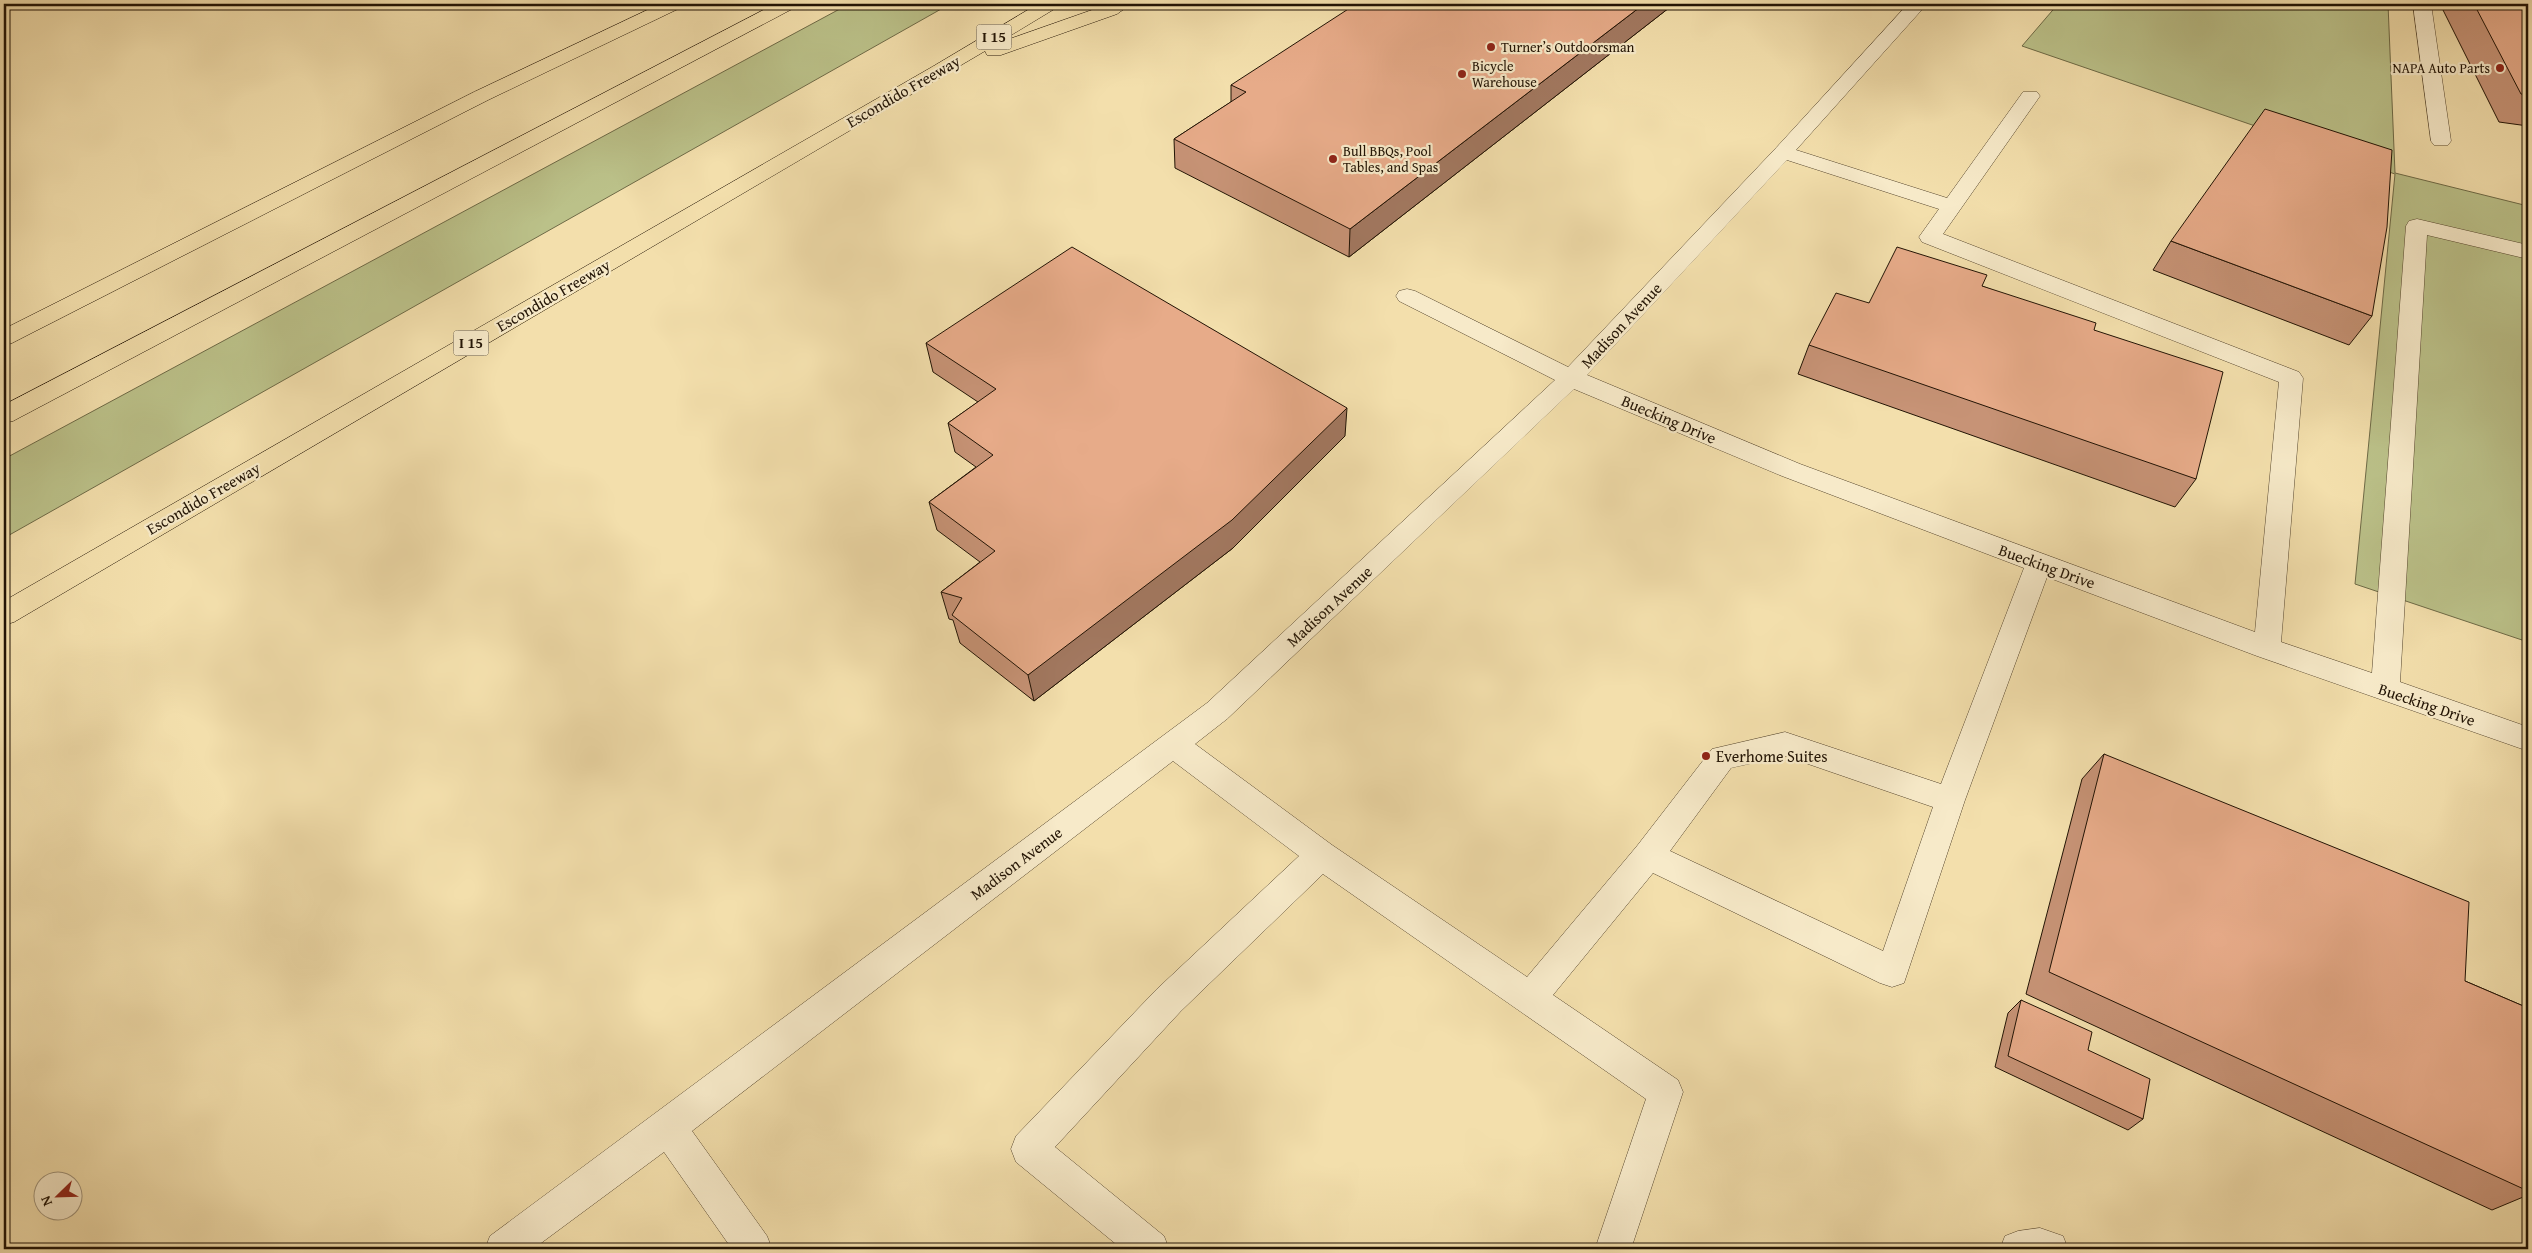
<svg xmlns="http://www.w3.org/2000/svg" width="2532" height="1253" viewBox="0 0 2532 1253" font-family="'Gentium Book Plus',serif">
  <rect width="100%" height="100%" fill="#f3dfac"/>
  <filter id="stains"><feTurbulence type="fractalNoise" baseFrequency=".004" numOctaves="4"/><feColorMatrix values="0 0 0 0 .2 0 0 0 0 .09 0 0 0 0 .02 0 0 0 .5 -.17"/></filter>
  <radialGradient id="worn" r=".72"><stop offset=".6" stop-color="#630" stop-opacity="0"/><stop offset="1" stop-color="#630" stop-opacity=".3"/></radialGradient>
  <path fill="#bbc189" stroke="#6e6a46" d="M 849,4 L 950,4 L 4,538 L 4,459 Z
    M 2058,4 L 2388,4 L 2395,173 L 2528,206 L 2528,642 L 2355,584 L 2395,174 L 2022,46 Z"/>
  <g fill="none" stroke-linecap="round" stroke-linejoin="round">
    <g stroke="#56462e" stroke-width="1">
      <path id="minor" d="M 1908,4 L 1927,4 L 1796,150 L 1947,198 L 2023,92 L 2037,92 L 2040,96 L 1943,234 L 2299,372 L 2303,378 L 2281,642 L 2372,673 L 2406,226 L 2409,221 L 2417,219 L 2528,245 L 2528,259 L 2427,235 L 2400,682 L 2528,727 L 2528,751 L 2257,656 L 2047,577 L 1965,800 L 1904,983 L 1892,987 L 1880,983 L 1653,873 L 1553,995 L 1678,1080 L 1683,1092 L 1631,1249 L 1595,1249 L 1646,1099 L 1323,874 L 1181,1011 L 1055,1147 L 1164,1236 L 1169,1249 L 1122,1249 L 1016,1162 L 1011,1149 L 1016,1136 L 1157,989 L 1299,856 L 1173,761 L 692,1131 L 767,1236 L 772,1249 L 732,1249 L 664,1152 L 533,1249 L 485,1249 L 490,1236 L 1207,703 L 1555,380 L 1399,301 L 1396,296 L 1399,291 L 1407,289 L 1415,291 L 1568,367 L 1776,148 ZM 1787,160 L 1939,209 L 1919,237 L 1922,242 L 2279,382 L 2255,632 L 1800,464 L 1587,375 ZM 1574,389 L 1782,476 L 2024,568 L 1941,784 L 1785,732 L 1712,749 L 1637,846 L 1527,977 L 1332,845 L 1195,744 L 1227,719 ZM 1785,756 L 1933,807 L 1883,951 L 1670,851 L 1731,768 Z
        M 2413,4 L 2431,4 L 2451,141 L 2448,145 L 2434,145 L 2431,141 Z
        M 2040,1228 L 2063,1236 L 2068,1249 L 2000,1249 L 2005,1236 L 2018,1231 Z"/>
    </g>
    <g stroke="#211304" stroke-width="1">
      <path id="highway" d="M 660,4 L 683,4 L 680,8 L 488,100 L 12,343 L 4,346 L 4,329 L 474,92 Z
        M 775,4 L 797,4 L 794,8 L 13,421 L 4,423 L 4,405 Z
        M 1038,4 L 1059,4 L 1056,8 L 998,43 L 1109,4 L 1131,4 L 1117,14 L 1001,55 L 987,55 L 985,51 L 14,622 L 4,625 L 4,601 L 932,67 Z"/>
    </g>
    <use href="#minor" fill="#f7eac9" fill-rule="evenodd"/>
    <use href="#highway" fill="#f3dfac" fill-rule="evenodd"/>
  </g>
  <path fill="#c79376" stroke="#211304" d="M 1674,4 L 1349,257 L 1175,168 L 1174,139 L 1231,102 L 1231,85 Z
    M 2440,4 L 2528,4 L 2528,126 L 2499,122 Z
    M 2171,241 L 2372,316 L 2349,345 L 2153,270 Z
    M 1982,286 L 2094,330 L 2196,479 L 2175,507 L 1798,374 L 1809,345 L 1869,303 Z
    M 926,343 L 1345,436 L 1233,548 L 1034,701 L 960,643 L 953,620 L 949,619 L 941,592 L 980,562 L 937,530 L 929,502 L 976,467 L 955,452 L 948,423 L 978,402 L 933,372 Z
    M 2104,754 L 2465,981 L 2528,1008 L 2528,1195 L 2492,1210 L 2026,994 L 2082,779 Z
    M 2021,1000 L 2088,1050 L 2143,1119 L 2128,1130 L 1995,1067 L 2008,1013 Z"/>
  <path fill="#a27860" stroke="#211304" d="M 1644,4 L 1674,4 L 1349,257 L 1350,229 Z
    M 1347,408 L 1345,436 L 1233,548 L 1034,701 L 1028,675 Z"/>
  <path fill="#e7ab89" stroke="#211304" d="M 1356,4 L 1644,4 L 1350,229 L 1174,139 L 1246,92 L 1231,85 Z
    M 2474,4 L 2528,4 L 2528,95 L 2521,94 Z
    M 2265,109 L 2392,150 L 2387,227 L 2372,316 L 2171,241 Z
    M 1072,247 L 1347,408 L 1232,520 L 1028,675 L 952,615 L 962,598 L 941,592 L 995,551 L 929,502 L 993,455 L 948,423 L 996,389 L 926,343 Z
    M 1897,247 L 1987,275 L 1982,286 L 2096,323 L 2094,330 L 2223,372 L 2196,479 L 1809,345 L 1836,293 L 1869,303 Z
    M 2104,754 L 2469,902 L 2465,981 L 2528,1008 L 2528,1191 L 2049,972 Z
    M 2021,1000 L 2092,1032 L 2088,1050 L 2150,1079 L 2143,1119 L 2008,1056 Z"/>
  <g fill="#8f2418" stroke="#f7eac9" stroke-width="2">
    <circle cx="1491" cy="47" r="5"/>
    <circle cx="2500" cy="68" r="5"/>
    <circle cx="1462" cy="74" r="5"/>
    <circle cx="1333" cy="159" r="5"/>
    <circle cx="1706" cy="756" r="5"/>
  </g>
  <g text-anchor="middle" stroke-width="4.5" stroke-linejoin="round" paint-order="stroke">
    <g font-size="14" fill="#211304" stroke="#f7eac9" text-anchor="start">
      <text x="1501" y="52">Turner’s Outdoorsman</text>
      <text x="1472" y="71">Bicycle<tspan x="1472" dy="16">Warehouse</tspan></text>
      <text x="2490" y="73" text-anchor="end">NAPA Auto Parts</text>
      <text x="1343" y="156">Bull BBQs, Pool<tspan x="1343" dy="16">Tables, and Spas</tspan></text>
    </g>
    <g fill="#f7eac9" stroke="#61543f" stroke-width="1">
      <rect x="976.5" y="24.5" width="35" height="25" rx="4"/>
      <rect x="453.5" y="330.5" width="35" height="25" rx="4"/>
    </g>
    <g font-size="15" font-weight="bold" fill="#211304">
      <text x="994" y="42">I 15</text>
      <text x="471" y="348">I 15</text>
    </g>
    <g font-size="16" fill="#211304" stroke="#f7eac9">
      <text transform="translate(903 91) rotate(-30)" y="6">Escondido Freeway</text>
      <text transform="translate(553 295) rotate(-30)" y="6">Escondido Freeway</text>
      <text transform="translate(1621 325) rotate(-47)" y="6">Madison Avenue</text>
      <text transform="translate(1669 419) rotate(23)" y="6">Buecking Drive</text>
      <text transform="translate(203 498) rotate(-30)" y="6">Escondido Freeway</text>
      <text transform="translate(2047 566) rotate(20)" y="6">Buecking Drive</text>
      <text transform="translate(1329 606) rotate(-43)" y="6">Madison Avenue</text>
      <text transform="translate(2427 704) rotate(19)" y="6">Buecking Drive</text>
      <text transform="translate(1016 863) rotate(-37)" y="6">Madison Avenue</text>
    </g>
    <g font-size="16" fill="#211304" stroke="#f7eac9" text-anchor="start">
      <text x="1716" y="762">Everhome Suites</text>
    </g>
  </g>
  <rect width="2532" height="1253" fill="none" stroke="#f3dfac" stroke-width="20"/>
  <rect x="5" y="5" width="2522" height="1243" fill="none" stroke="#211304" stroke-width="2.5"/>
  <rect x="10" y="10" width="2512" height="1233" fill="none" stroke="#211304"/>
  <g transform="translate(58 1196) rotate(247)"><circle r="24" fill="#f7eac9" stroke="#a1947a"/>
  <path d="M0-4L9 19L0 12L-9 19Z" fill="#8f2418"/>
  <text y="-8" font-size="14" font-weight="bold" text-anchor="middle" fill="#211304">N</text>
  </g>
  <rect width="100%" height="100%" filter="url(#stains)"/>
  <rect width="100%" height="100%" fill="url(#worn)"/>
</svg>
